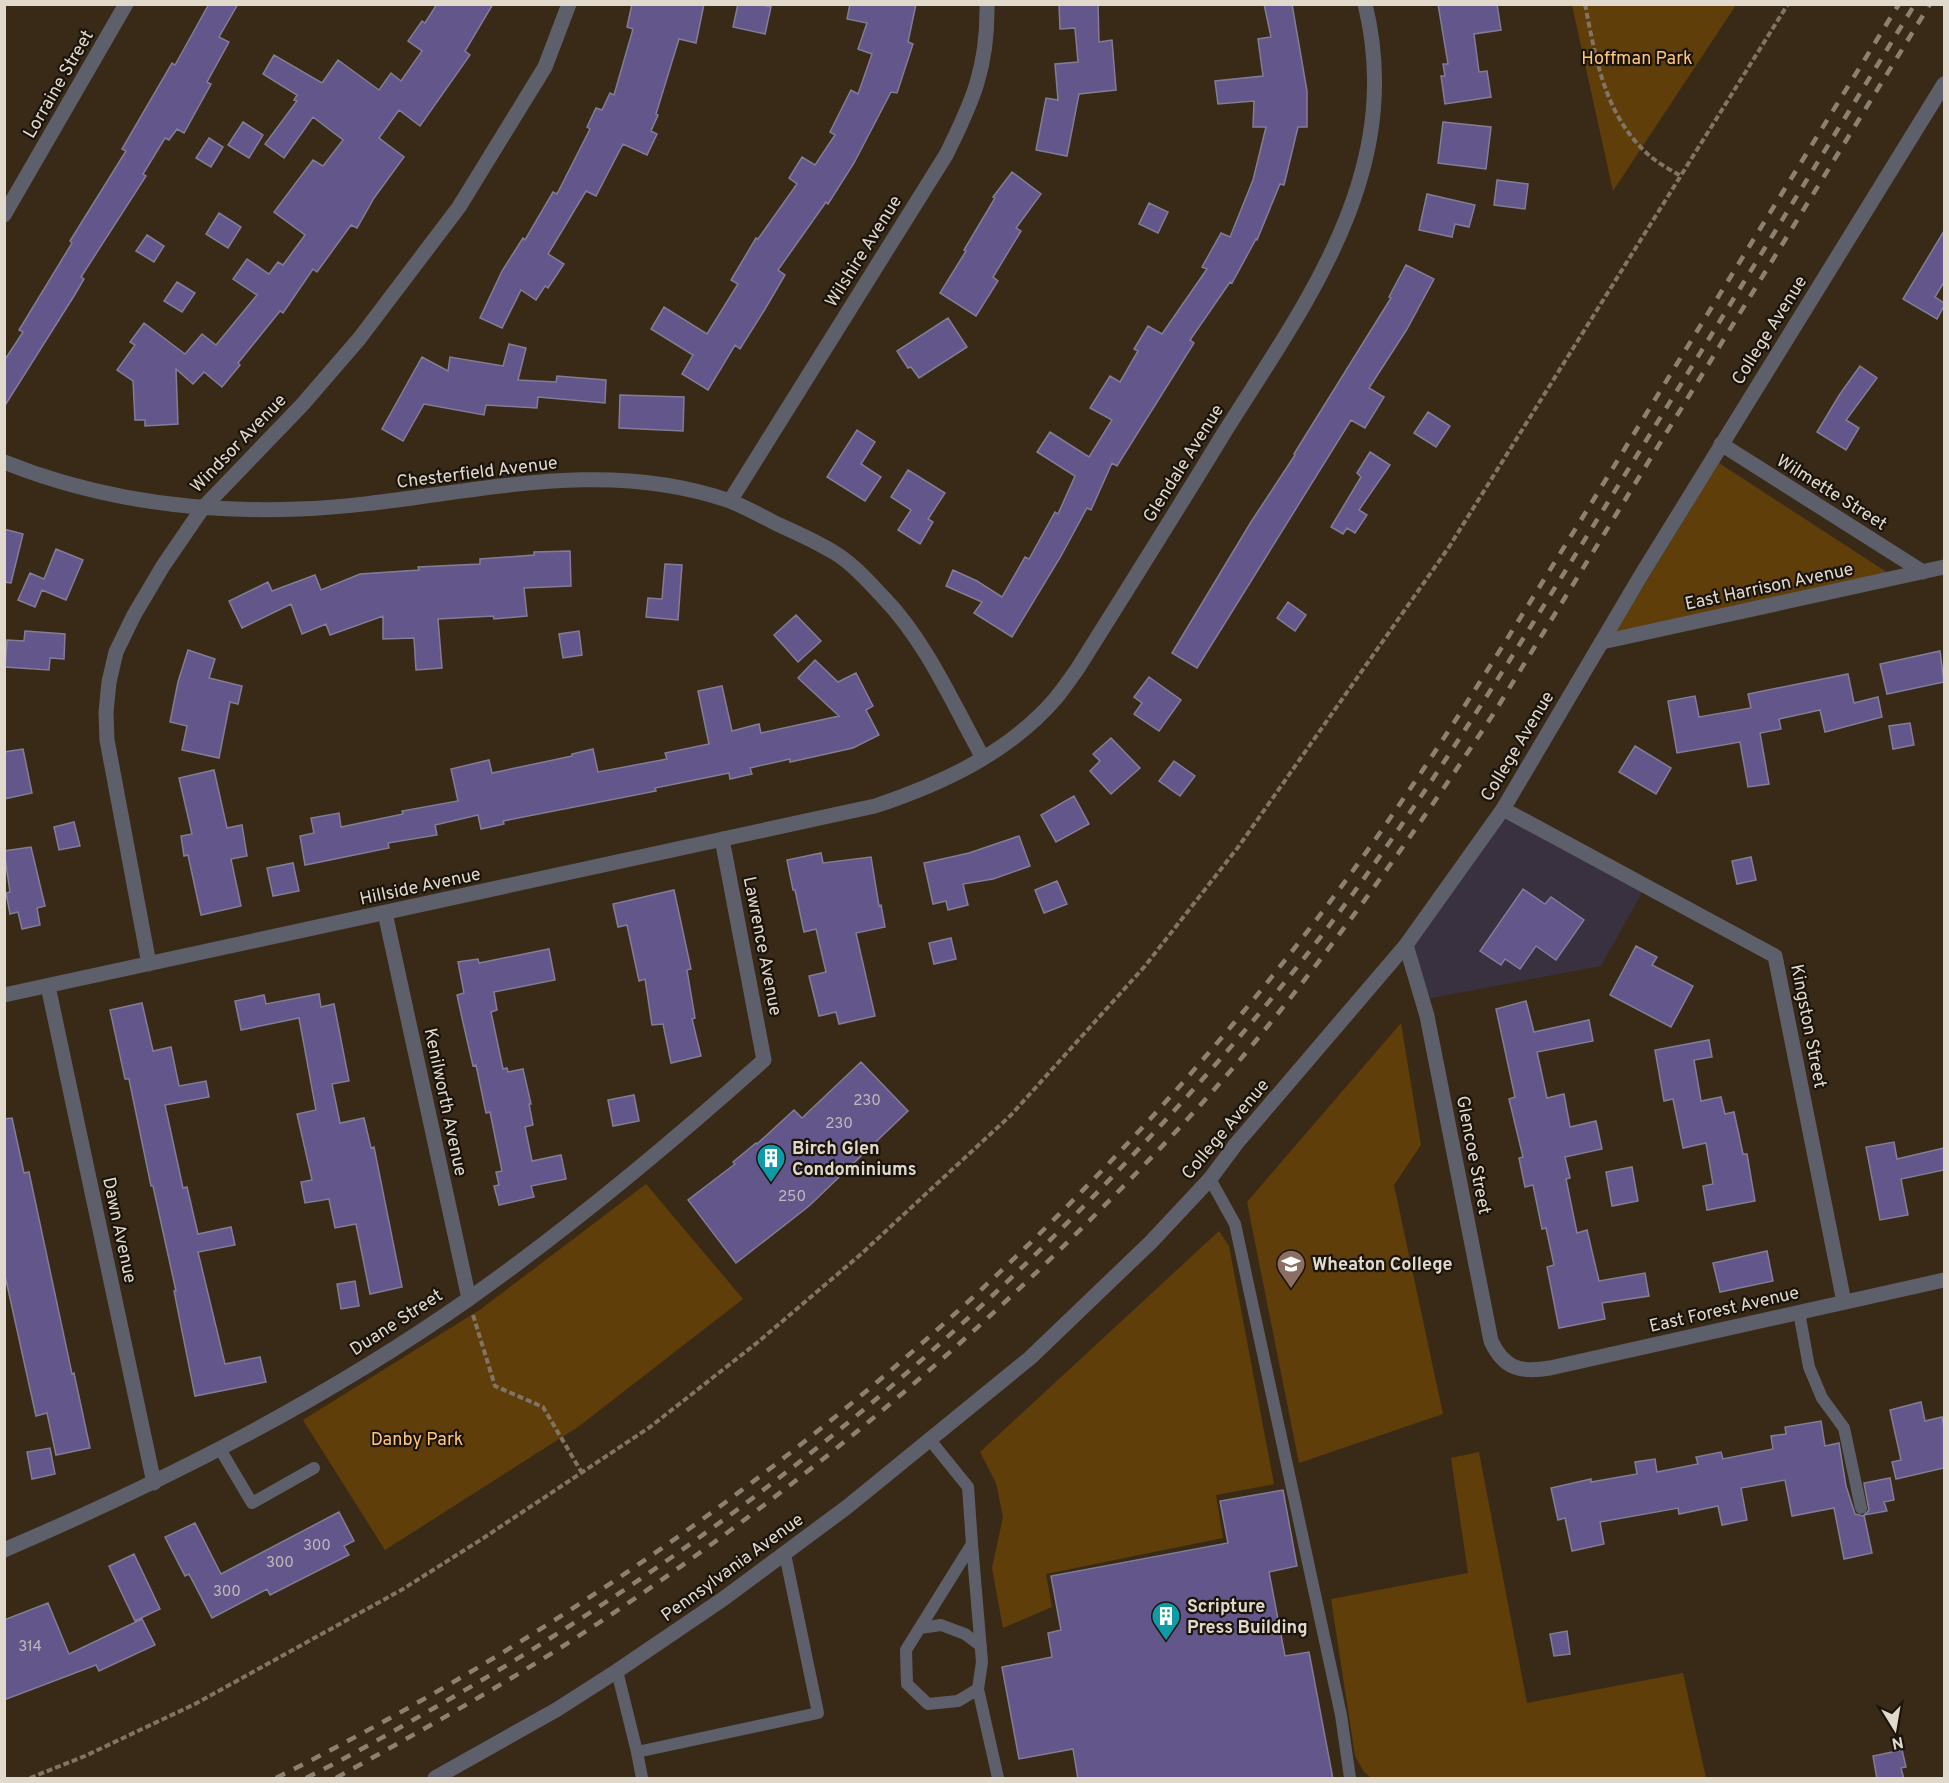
<svg xmlns="http://www.w3.org/2000/svg" width="1949" height="1783" viewBox="0 0 1949 1783" font-family="Overpass,sans-serif">
  <rect width="100%" height="100%" fill="#392a17"/>
  <path fill="#393040" d="M 1504,813 L 1644,889 L 1601,966 L 1427,999 L 1413,945 Z"/>
  <path fill="#5f3e0a" d="M 1572,5 L 1736,5 L 1613,191 Z
    M 1719,463 L 1888,573 L 1614,634 Z
    M 1401,1023 L 1421,1145 L 1394,1185 L 1443,1414 L 1299,1463 L 1247,1202 Z
    M 646,1184 L 743,1299 L 578,1427 L 385,1550 L 303,1420 L 481,1309 Z
    M 1219,1231 L 1229,1246 L 1274,1484 L 1216,1495 L 1223,1538 L 1046,1574 L 1052,1607 L 1003,1628 L 992,1568 L 1003,1517 L 996,1483 L 980,1452 Z
    M 1479,1452 L 1527,1703 L 1683,1673 L 1706,1778 L 1371,1778 L 1364,1772 L 1355,1756 L 1331,1599 L 1468,1573 L 1451,1458 Z"/>
  <path fill="#63568a" stroke="#827d96" stroke-width="1.5" d="M 209,4 L 238,4 L 219,37 L 229,42 L 207,82 L 211,84 L 184,133 L 177,129 L 169,140 L 165,138 L 143,174 L 146,176 L 81,277 L 84,279 L 74,296 L 4,407 L 4,361 L 23,332 L 19,330 L 72,243 L 70,241 L 126,151 L 122,149 L 172,63 L 175,65 Z
    M 437,4 L 493,4 L 465,51 L 470,55 L 420,126 L 399,110 L 379,138 L 404,157 L 374,198 L 357,228 L 351,225 L 317,272 L 313,269 L 283,313 L 280,311 L 238,363 L 240,365 L 222,387 L 204,372 L 193,384 L 176,369 L 178,424 L 145,426 L 145,420 L 135,420 L 133,381 L 117,370 L 135,345 L 130,342 L 144,323 L 185,354 L 202,334 L 216,345 L 257,295 L 233,279 L 247,259 L 269,274 L 278,262 L 283,265 L 305,235 L 274,212 L 313,160 L 323,166 L 343,140 L 313,117 L 284,158 L 265,144 L 297,101 L 294,100 L 297,95 L 263,74 L 274,55 L 322,83 L 338,60 L 379,90 L 391,73 L 401,81 L 422,51 L 408,41 L 422,21 L 425,23 Z
    M 632,4 L 704,4 L 696,43 L 679,39 L 656,114 L 658,115 L 651,131 L 657,134 L 647,155 L 623,144 L 596,196 L 586,191 L 548,254 L 564,264 L 548,288 L 545,286 L 536,300 L 521,290 L 502,328 L 480,318 L 502,271 L 523,238 L 525,240 L 553,192 L 557,194 L 590,129 L 587,127 L 596,108 L 602,110 L 610,93 L 614,95 L 633,29 L 627,27 Z
    M 738,4 L 758,4 L 771,7 L 765,34 L 733,27 Z
    M 850,4 L 916,4 L 908,42 L 913,44 L 897,93 L 891,92 L 854,163 L 828,204 L 826,202 L 778,270 L 785,275 L 765,309 L 740,349 L 735,345 L 708,390 L 682,374 L 693,355 L 651,329 L 664,307 L 707,334 L 738,284 L 731,280 L 756,238 L 758,239 L 797,184 L 789,178 L 802,157 L 815,165 L 835,135 L 830,132 L 851,90 L 858,94 L 872,54 L 858,49 L 867,23 L 847,19 Z
    M 1059,4 L 1098,4 L 1099,42 L 1112,40 L 1116,90 L 1079,94 L 1067,156 L 1036,150 L 1046,98 L 1058,100 L 1055,64 L 1078,62 L 1075,28 L 1060,29 Z
    M 1264,4 L 1292,4 L 1307,91 L 1307,127 L 1298,127 L 1284,185 L 1280,184 L 1257,240 L 1256,239 L 1232,283 L 1230,282 L 1190,340 L 1194,343 L 1117,466 L 1112,463 L 1091,510 L 1087,508 L 1061,556 L 1012,637 L 974,613 L 982,602 L 946,586 L 953,570 L 977,581 L 1002,597 L 1025,557 L 1029,559 L 1055,512 L 1058,514 L 1075,476 L 1037,452 L 1050,432 L 1089,457 L 1112,420 L 1090,408 L 1110,376 L 1120,382 L 1138,351 L 1134,349 L 1148,326 L 1162,334 L 1207,269 L 1202,267 L 1221,233 L 1230,237 L 1253,180 L 1266,127 L 1253,127 L 1254,101 L 1218,104 L 1215,81 L 1263,76 L 1258,39 L 1271,37 Z
    M 1438,4 L 1497,4 L 1501,30 L 1474,34 L 1479,72 L 1487,71 L 1491,97 L 1445,104 L 1441,76 L 1445,76 L 1443,64 L 1448,64 Z
    M 243,122 L 263,135 L 249,158 L 228,145 Z
    M 1443,122 L 1491,127 L 1486,169 L 1438,163 Z
    M 209,138 L 223,147 L 211,167 L 196,158 Z
    M 1012,172 L 1041,194 L 1016,228 L 1021,231 L 993,277 L 998,281 L 976,316 L 940,293 L 966,251 L 964,250 L 995,198 L 993,197 Z
    M 1497,180 L 1528,184 L 1525,209 L 1494,205 Z
    M 1427,194 L 1475,205 L 1469,227 L 1455,224 L 1452,237 L 1419,230 Z
    M 1149,203 L 1168,212 L 1158,233 L 1139,224 Z
    M 219,213 L 241,227 L 228,248 L 206,234 Z
    M 1944,231 L 1944,282 L 1935,297 L 1944,303 L 1944,306 L 1937,319 L 1903,299 Z
    M 147,235 L 164,246 L 154,262 L 136,251 Z
    M 1406,265 L 1434,279 L 1407,329 L 1369,388 L 1384,397 L 1365,428 L 1351,420 L 1197,668 L 1172,653 L 1251,522 L 1295,455 L 1294,454 L 1391,298 L 1389,297 Z
    M 177,282 L 195,293 L 182,312 L 164,301 Z
    M 948,318 L 967,347 L 919,378 L 911,367 L 908,368 L 897,351 Z
    M 509,344 L 526,348 L 518,380 L 556,382 L 557,376 L 606,380 L 605,403 L 538,397 L 537,408 L 486,405 L 484,415 L 424,404 L 403,441 L 382,429 L 422,357 L 448,371 L 450,357 L 503,366 Z
    M 1860,366 L 1877,378 L 1846,420 L 1859,428 L 1846,450 L 1817,432 L 1840,394 Z
    M 620,395 L 684,397 L 683,431 L 619,428 Z
    M 1428,412 L 1450,426 L 1436,447 L 1414,433 Z
    M 857,430 L 875,442 L 861,464 L 881,477 L 865,501 L 827,477 Z
    M 1370,452 L 1390,465 L 1359,510 L 1367,515 L 1355,533 L 1347,528 L 1343,534 L 1331,527 L 1361,477 L 1357,473 Z
    M 908,470 L 945,493 L 928,519 L 933,522 L 920,544 L 898,530 L 911,510 L 891,497 Z
    M 4,529 L 23,534 L 11,583 L 4,582 Z
    M 56,549 L 83,560 L 66,600 L 42,590 L 35,607 L 18,600 L 30,573 L 44,579 Z
    M 570,551 L 571,586 L 524,588 L 527,616 L 494,619 L 493,616 L 438,619 L 442,668 L 416,670 L 414,638 L 383,639 L 383,616 L 330,635 L 326,624 L 302,634 L 291,604 L 242,628 L 229,601 L 268,582 L 272,591 L 315,575 L 321,590 L 360,574 L 419,570 L 418,567 L 480,564 L 480,559 L 534,555 L 534,552 Z
    M 665,564 L 682,565 L 678,620 L 646,617 L 648,598 L 662,599 Z
    M 1288,602 L 1306,615 L 1295,631 L 1277,618 Z
    M 796,615 L 821,641 L 798,662 L 774,635 Z
    M 25,631 L 65,634 L 64,659 L 50,658 L 49,670 L 5,667 L 7,640 L 24,641 Z
    M 579,631 L 582,655 L 563,658 L 559,634 Z
    M 188,650 L 215,659 L 209,678 L 242,686 L 238,704 L 230,702 L 219,758 L 182,750 L 187,726 L 170,722 L 178,682 Z
    M 1940,651 L 1944,682 L 1887,694 L 1880,664 Z
    M 815,660 L 838,682 L 856,673 L 873,706 L 866,710 L 879,735 L 853,748 L 790,762 L 790,759 L 750,768 L 752,774 L 730,779 L 729,773 L 655,788 L 656,791 L 503,821 L 504,824 L 481,829 L 478,815 L 435,825 L 437,835 L 388,843 L 389,848 L 305,865 L 300,836 L 314,833 L 311,818 L 339,813 L 341,827 L 403,814 L 402,811 L 458,801 L 451,769 L 489,760 L 492,773 L 572,756 L 572,754 L 593,749 L 598,772 L 667,759 L 665,753 L 709,744 L 698,691 L 722,686 L 732,731 L 759,724 L 761,733 L 839,716 L 798,678 Z
    M 1848,674 L 1854,703 L 1878,697 L 1882,717 L 1825,732 L 1820,710 L 1779,719 L 1781,729 L 1760,733 L 1769,784 L 1748,787 L 1740,742 L 1677,753 L 1668,701 L 1695,696 L 1699,717 L 1751,708 L 1748,694 Z
    M 1149,677 L 1181,700 L 1159,731 L 1134,714 L 1142,703 L 1134,697 Z
    M 1910,723 L 1914,745 L 1893,749 L 1889,726 Z
    M 1111,738 L 1140,768 L 1111,794 L 1090,771 L 1100,761 L 1093,754 Z
    M 1635,746 L 1671,768 L 1656,794 L 1619,772 Z
    M 23,749 L 32,793 L 4,799 L 4,752 Z
    M 1174,761 L 1195,776 L 1180,796 L 1159,781 Z
    M 214,770 L 227,828 L 242,825 L 247,856 L 231,859 L 241,906 L 201,915 L 188,855 L 184,856 L 181,836 L 192,834 L 179,778 Z
    M 1074,796 L 1089,824 L 1056,842 L 1041,815 Z
    M 74,822 L 80,846 L 59,850 L 54,827 Z
    M 1019,836 L 1030,866 L 993,879 L 963,884 L 968,905 L 948,910 L 946,901 L 933,904 L 924,863 L 969,853 Z
    M 31,847 L 45,906 L 37,908 L 40,925 L 22,929 L 18,912 L 10,914 L 6,893 L 10,892 L 4,851 Z
    M 821,853 L 823,863 L 871,857 L 879,906 L 881,905 L 885,927 L 856,933 L 875,1016 L 839,1024 L 836,1012 L 819,1016 L 809,976 L 826,972 L 816,929 L 804,932 L 795,890 L 793,890 L 787,860 Z
    M 1751,857 L 1756,880 L 1737,884 L 1732,861 Z
    M 293,863 L 299,891 L 273,896 L 267,868 Z
    M 1057,881 L 1067,904 L 1044,913 L 1035,890 Z
    M 1523,889 L 1545,904 L 1551,897 L 1584,920 L 1556,960 L 1536,946 L 1520,969 L 1505,959 L 1501,965 L 1480,951 Z
    M 674,890 L 691,969 L 687,970 L 695,1018 L 692,1019 L 701,1056 L 671,1063 L 663,1024 L 652,1025 L 645,979 L 639,981 L 627,925 L 618,927 L 613,904 Z
    M 951,938 L 956,959 L 934,964 L 929,943 Z
    M 1636,946 L 1657,957 L 1652,965 L 1693,986 L 1671,1027 L 1610,995 Z
    M 549,949 L 555,980 L 494,992 L 497,1010 L 491,1012 L 503,1069 L 507,1068 L 508,1072 L 523,1069 L 531,1104 L 529,1104 L 533,1125 L 525,1127 L 532,1161 L 561,1155 L 566,1179 L 531,1186 L 534,1197 L 499,1205 L 494,1186 L 499,1185 L 496,1172 L 502,1171 L 490,1112 L 486,1113 L 476,1065 L 473,1066 L 462,1018 L 457,995 L 464,993 L 458,962 L 478,959 L 479,963 Z
    M 319,994 L 321,1007 L 334,1004 L 349,1081 L 332,1084 L 340,1123 L 364,1118 L 371,1148 L 374,1147 L 402,1287 L 370,1294 L 356,1224 L 335,1228 L 329,1199 L 305,1203 L 301,1182 L 312,1180 L 297,1114 L 316,1110 L 299,1018 L 241,1030 L 235,1001 L 264,995 L 266,1004 Z
    M 1526,1001 L 1534,1032 L 1589,1020 L 1593,1041 L 1537,1052 L 1547,1098 L 1564,1094 L 1570,1127 L 1596,1121 L 1602,1149 L 1565,1157 L 1570,1178 L 1566,1179 L 1577,1233 L 1587,1230 L 1599,1281 L 1645,1273 L 1649,1296 L 1602,1303 L 1605,1319 L 1559,1328 L 1547,1267 L 1554,1265 L 1546,1228 L 1542,1229 L 1533,1185 L 1525,1187 L 1519,1158 L 1523,1157 L 1509,1099 L 1515,1097 L 1496,1009 Z
    M 142,1003 L 153,1051 L 171,1047 L 179,1086 L 206,1081 L 209,1097 L 165,1105 L 183,1188 L 187,1187 L 198,1234 L 231,1227 L 235,1245 L 198,1252 L 225,1364 L 260,1357 L 266,1382 L 195,1396 L 174,1291 L 176,1291 L 167,1250 L 153,1186 L 151,1186 L 129,1079 L 125,1079 L 110,1010 Z
    M 1709,1040 L 1712,1057 L 1694,1060 L 1701,1101 L 1721,1097 L 1725,1114 L 1734,1112 L 1743,1154 L 1747,1154 L 1755,1201 L 1707,1210 L 1703,1186 L 1713,1184 L 1706,1143 L 1683,1148 L 1673,1099 L 1664,1101 L 1655,1050 Z
    M 861,1062 L 908,1111 L 809,1206 L 736,1263 L 688,1200 L 735,1164 L 733,1162 L 756,1143 L 757,1144 L 794,1110 L 802,1118 Z
    M 634,1095 L 639,1121 L 613,1126 L 608,1100 Z
    M 12,1118 L 24,1173 L 29,1172 L 72,1374 L 74,1373 L 90,1448 L 56,1455 L 47,1413 L 36,1416 L 4,1271 L 4,1119 Z
    M 1894,1142 L 1897,1159 L 1944,1148 L 1944,1170 L 1901,1179 L 1908,1215 L 1880,1220 L 1866,1147 Z
    M 1632,1167 L 1638,1201 L 1612,1206 L 1606,1172 Z
    M 1767,1251 L 1773,1281 L 1720,1292 L 1713,1263 Z
    M 355,1281 L 359,1306 L 341,1309 L 337,1284 Z
    M 1921,1402 L 1925,1421 L 1942,1417 L 1944,1429 L 1944,1468 L 1896,1479 L 1892,1462 L 1901,1460 L 1890,1410 Z
    M 1821,1421 L 1825,1446 L 1839,1443 L 1846,1486 L 1855,1514 L 1863,1516 L 1869,1510 L 1864,1483 L 1890,1478 L 1894,1500 L 1884,1502 L 1887,1511 L 1864,1515 L 1872,1553 L 1844,1559 L 1834,1508 L 1792,1516 L 1785,1480 L 1741,1488 L 1747,1520 L 1722,1525 L 1718,1506 L 1679,1514 L 1678,1508 L 1600,1522 L 1604,1544 L 1572,1551 L 1565,1518 L 1558,1520 L 1551,1488 L 1591,1479 L 1591,1482 L 1637,1474 L 1635,1462 L 1655,1459 L 1657,1472 L 1698,1464 L 1696,1457 L 1721,1452 L 1723,1459 L 1773,1449 L 1771,1436 L 1786,1434 L 1785,1427 Z
    M 50,1448 L 55,1474 L 32,1479 L 27,1452 Z
    M 1283,1490 L 1297,1566 L 1269,1572 L 1285,1656 L 1309,1652 L 1333,1779 L 1078,1779 L 1073,1749 L 1019,1759 L 1002,1667 L 1052,1657 L 1048,1633 L 1061,1630 L 1051,1576 L 1228,1543 L 1220,1501 Z
    M 339,1512 L 354,1541 L 344,1546 L 349,1555 L 270,1595 L 267,1589 L 212,1618 L 189,1574 L 185,1576 L 165,1537 L 195,1523 L 221,1574 Z
    M 134,1554 L 160,1609 L 135,1621 L 109,1566 Z
    M 48,1603 L 69,1654 L 142,1619 L 155,1645 L 99,1671 L 96,1665 L 4,1700 L 4,1620 Z
    M 1567,1631 L 1570,1654 L 1554,1656 L 1550,1634 Z
    M 1902,1750 L 1906,1767 L 1901,1768 L 1904,1779 L 1877,1779 L 1873,1756 Z"/>
  <g fill="none" stroke-linecap="round" stroke-linejoin="round">
    <path stroke="#807464" stroke-width="4" stroke-dasharray="6 3" stroke-linecap="butt" d="M 1585,4 C 1596,60 1605,117 1650,156 C 1659,164 1671,170 1681,176
      M 473,1315 L 495,1386 L 543,1407 L 582,1473
      M 30,1778 L 85,1756 L 195,1704 L 403,1589 L 482,1539 L 650,1427 L 758,1342 L 860,1255 L 1011,1115 L 1145,966 L 1239,846 L 1449,547 L 1788,4"/>
    <path stroke="#5d606b" stroke-width="12" d="M 1210,1179 L 1235,1224 L 1341,1715 L 1350,1778
      M 1799,1312 L 1809,1367 L 1822,1398 L 1844,1428 L 1861,1508
      M 930,1440 L 968,1487 L 972,1544 L 906,1650 L 907,1684 L 928,1704 L 958,1701 L 978,1689 L 998,1778
      M 220,1449 L 252,1503 L 314,1468
      M 972,1544 L 982,1662 L 978,1689
      M 920,1628 L 941,1625 L 965,1634 L 981,1646
      M 617,1671 L 637,1752
      M 642,1778 L 637,1752 L 818,1713 L 785,1554"/>
    <path stroke="#5d606b" stroke-width="15" d="M 4,215 L 126,4
      M 1721,444 L 1923,572
      M 4,462 C 99,500 198,513 299,509 C 443,504 587,451 730,501 C 745,507 760,515 775,523 C 795,532 816,541 835,553 C 853,564 869,582 884,598 C 927,643 953,704 983,758
      M 730,501 L 946,155 C 973,101 988,67 987,4
      M 1602,642 L 1944,567
      M 1503,809 L 1775,956 L 1844,1302
      M 385,913 L 469,1299
      M 1406,945 L 1427,1016 L 1491,1341 C 1504,1369 1521,1373 1550,1368 L 1944,1280
      M 149,964 L 107,740 L 106,712 L 109,682 L 116,652 L 134,615 L 163,566 L 202,509 L 302,405 L 359,339 L 459,207 L 545,67 L 569,4
      M 48,986 L 154,1483
      M 4,995 L 875,806 C 941,784 1009,753 1056,698 C 1064,688 1071,678 1078,668 C 1127,590 1176,512 1224,433 C 1307,301 1406,171 1365,4
      M 4,1550 C 167,1480 325,1400 470,1298 C 573,1225 670,1144 764,1060 L 722,839"/>
    <path stroke="#5d606b" stroke-width="15" d="M 435,1778 L 556,1710 L 617,1671 L 723,1599 L 847,1507 L 1030,1358 L 1151,1242 L 1210,1179 L 1236,1144 L 1406,945 L 1503,809 L 1640,577 L 1944,84"/>
    <path stroke="#8c8070" stroke-width="4.5" stroke-dasharray="10 10" stroke-linecap="butt" d="M 276,1778 C 687,1573 1049,1275 1326,907 C 1422,780 1505,642 1589,507 C 1692,339 1795,172 1899,4
      M 306,1778 C 349,1757 392,1732 434,1708 C 697,1558 925,1376 1132,1156 C 1205,1079 1275,998 1338,914 C 1438,779 1525,636 1613,494 C 1714,331 1814,168 1915,4
      M 336,1778 C 424,1729 513,1680 597,1624 C 776,1505 940,1370 1091,1219 C 1144,1166 1196,1112 1244,1055 C 1335,946 1416,831 1494,713 L 1930,4"/>
  </g>
  <defs>
    <g id="building-pin" transform="scale(1.5)"><path d="M0 17L-7.5 6A9.5 9.5 0 1 1 7.5 6Z" fill="#0f9aa8" stroke="#1a140c"/><path d="M-4-6H4V6H1V3H-1V6H-4ZM-2.5-4.3h1.7v1.8h-1.7ZM.8-4.3h1.7v1.8H.8ZM-2.5-1h1.7V.8h-1.7ZM.8-1h1.7V.8H.8Z" fill="#fff"/></g>
    <g id="university-pin" transform="scale(1.5)"><path d="M0 17L-7.5 6A9.5 9.5 0 1 1 7.5 6Z" fill="#8d6e63" stroke="#1a140c"/><path d="M0-5L7-2L0 1L-7-2ZM-4 1L0 2.5L4 1V4Q0 6-4 4Z" fill="#fff"/></g>
  </defs>
  <g fill-rule="evenodd">
    <use href="#building-pin" x="771" y="1158"/>
    <use href="#university-pin" x="1291" y="1264"/>
    <use href="#building-pin" x="1166" y="1616"/>
  </g>
  <g text-anchor="middle" stroke-width="4.5" stroke-linejoin="round" paint-order="stroke">
    <g font-size="15" fill="#c2b8bc">
      <text x="867" y="1105">230</text>
      <text x="839" y="1128">230</text>
      <text x="792" y="1201">250</text>
      <text x="317" y="1550">300</text>
      <text x="280" y="1567">300</text>
      <text x="227" y="1596">300</text>
      <text x="30" y="1651">314</text>
    </g>
    <g font-size="18" fill="#ffc67c" stroke="#1a140c">
      <text x="1637" y="64">Hoffman Park</text>
      <text x="417" y="1445">Danby Park</text>
    </g>
    <g font-size="18" fill="#e2d9cd" stroke="#1a140c">
      <text transform="translate(58 84) rotate(-60)" y="6">Lorraine Street</text>
      <text transform="translate(863 251) rotate(-58)" y="6">Wilshire Avenue</text>
      <text transform="translate(1769 330) rotate(-58)" y="6">College Avenue</text>
      <text transform="translate(238 443) rotate(-46)" y="6">Windsor Avenue</text>
      <text transform="translate(1183 463) rotate(-58)" y="6">Glendale Avenue</text>
      <text transform="translate(477 472) rotate(-7)" y="6">Chesterfield Avenue</text>
      <text transform="translate(1832 492) rotate(32)" y="6">Wilmette Street</text>
      <text transform="translate(1769 586) rotate(-12)" y="6">East Harrison Avenue</text>
      <text transform="translate(1517 746) rotate(-59)" y="6">College Avenue</text>
      <text transform="translate(420 886) rotate(-12)" y="6">Hillside Avenue</text>
      <text transform="translate(763 946) rotate(79)" y="6">Lawrence Avenue</text>
      <text transform="translate(1809 1026) rotate(79)" y="6">Kingston Street</text>
      <text transform="translate(446 1102) rotate(78)" y="6">Kenilworth Avenue</text>
      <text transform="translate(1225 1129) rotate(-50)" y="6">College Avenue</text>
      <text transform="translate(1474 1155) rotate(79)" y="6">Glencoe Street</text>
      <text transform="translate(120 1230) rotate(78)" y="6">Dawn Avenue</text>
      <text transform="translate(1724 1309) rotate(-13)" y="6">East Forest Avenue</text>
      <text transform="translate(396 1322) rotate(-33)" y="6">Duane Street</text>
      <text transform="translate(732 1567) rotate(-36)" y="6">Pennsylvania Avenue</text>
    </g>
    <g font-size="18" font-weight="bold" fill="#e2d9cd" stroke="#1a140c" text-anchor="start">
      <text x="792" y="1154">Birch Glen<tspan x="792" dy="21">Condominiums</tspan></text>
      <text x="1312" y="1270">Wheaton College</text>
      <text x="1187" y="1612">Scripture<tspan x="1187" dy="21">Press Building</tspan></text>
    </g>
  </g>
  <rect width="1949" height="1783" fill="none" stroke="#e2d9cd" stroke-width="12"/>
  <g transform="translate(1895 1729) rotate(169)" stroke="#1a140c" stroke-width="4.5" paint-order="stroke">
  <path d="M0-4.5L10 22L0 15L-10 22Z" fill="#e2d9cd"/>
  <text y="-9" font-size="16" font-weight="bold" text-anchor="middle" fill="#e2d9cd">N</text>
  </g>
</svg>
